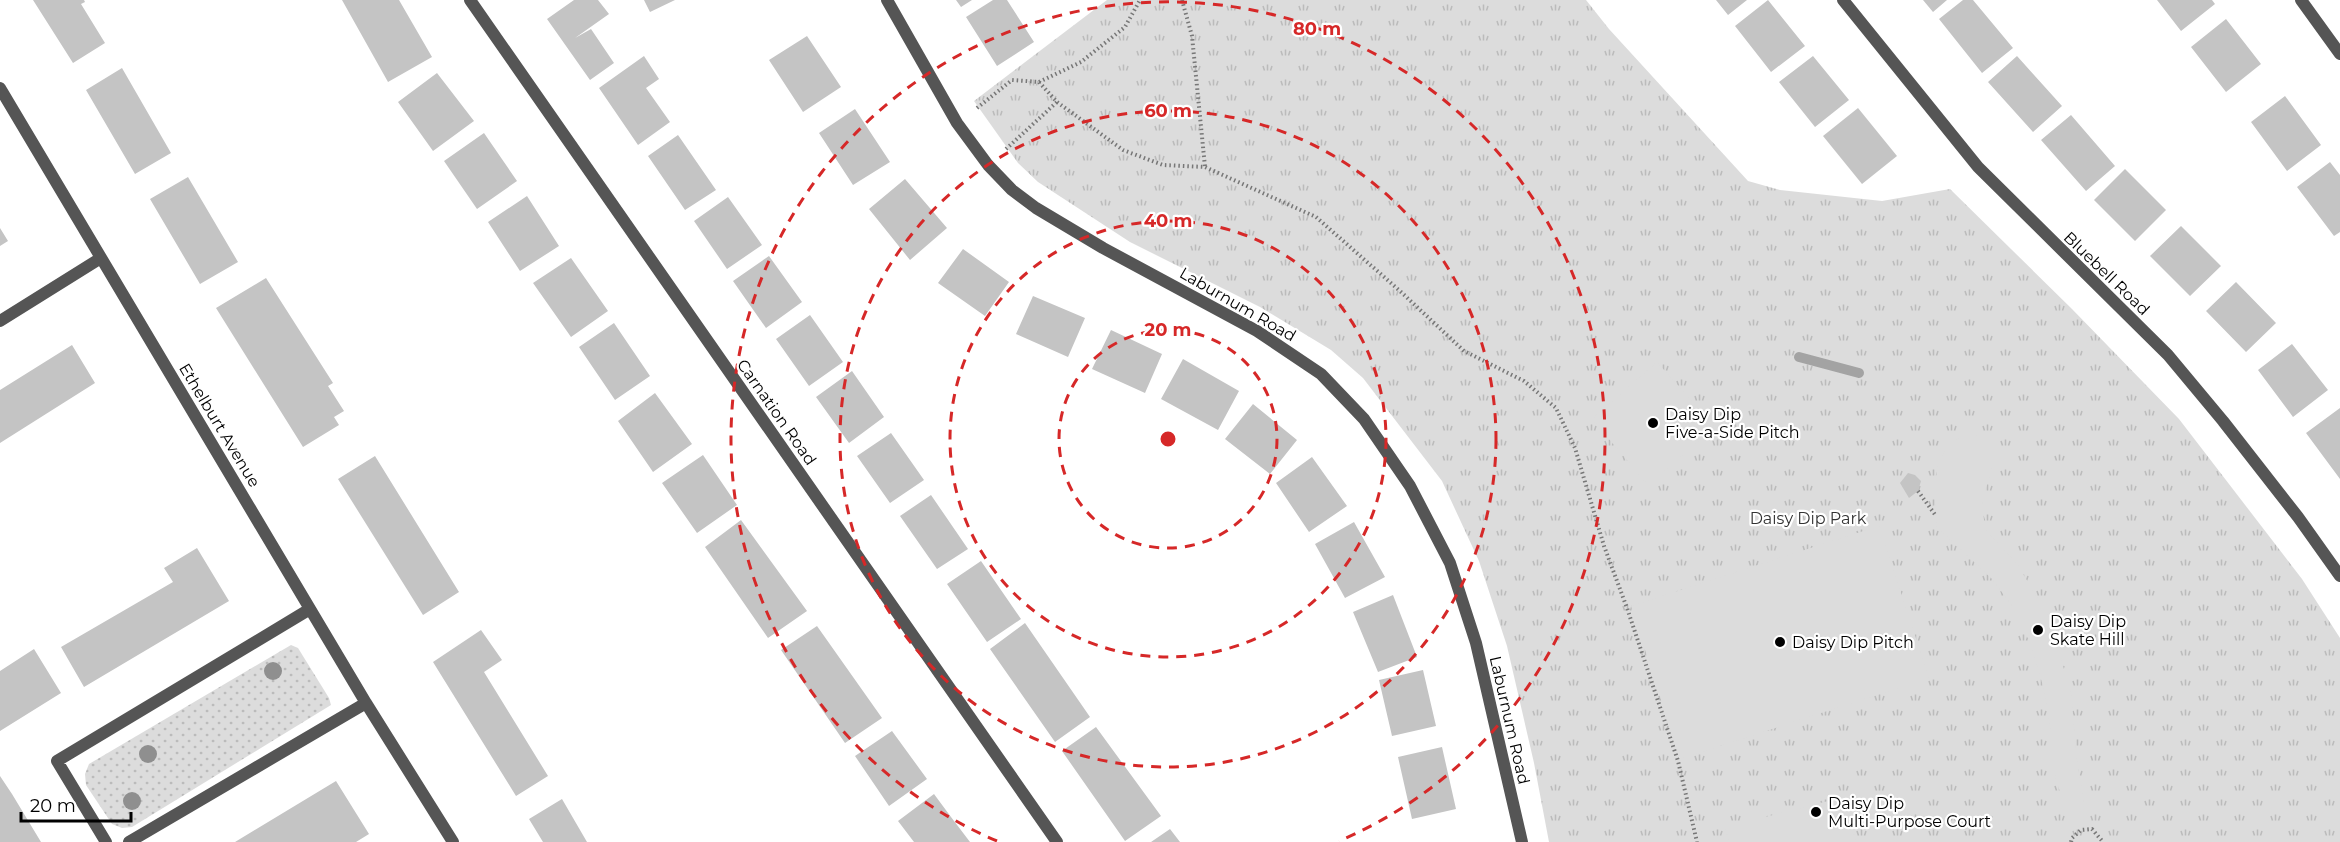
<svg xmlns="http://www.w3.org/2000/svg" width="2340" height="842" viewBox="0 0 2340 842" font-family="Montserrat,sans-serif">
  <defs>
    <pattern id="grass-dots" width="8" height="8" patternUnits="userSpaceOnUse" patternTransform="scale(1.5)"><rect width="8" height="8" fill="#dcdcdc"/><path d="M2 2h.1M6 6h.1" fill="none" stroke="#bbb" stroke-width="1.8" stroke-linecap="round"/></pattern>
    <pattern id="park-tufts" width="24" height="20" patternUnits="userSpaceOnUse" patternTransform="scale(1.5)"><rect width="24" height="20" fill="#dcdcdc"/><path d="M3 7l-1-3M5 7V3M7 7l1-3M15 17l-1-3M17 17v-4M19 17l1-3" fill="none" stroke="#bbb"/></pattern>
  </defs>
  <rect width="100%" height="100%" fill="#fff"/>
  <path fill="url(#grass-dots)" d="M 291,645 L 298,648 L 329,698 L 331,705 L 132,827 L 122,828 L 112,824 L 86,785 L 85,774 L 89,764 Z"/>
  <path fill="url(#park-tufts)" d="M 1107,0 L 1586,0 L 1609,29 L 1748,181 L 1780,190 L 1882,201 L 1950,189 L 2072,309 L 2179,419 L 2302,579 L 2340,638 L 2340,842 L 1549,842 L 1534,763 L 1507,646 L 1479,561 L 1442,481 L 1363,378 L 1331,350 L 1260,307 L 1130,242 L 1038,182 L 1018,163 L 974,101 Z"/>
  <path fill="#dcdcdc" d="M 1657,362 L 1715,427 L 1648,485 L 1592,419 Z
    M 1972,434 L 1983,438 L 1993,448 L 1993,464 L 1982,502 L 1985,529 L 2017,564 L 2048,615 L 2071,693 L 2077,761 L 2085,808 L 2068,815 L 2056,780 L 2051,731 L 2043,686 L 2031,645 L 2013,607 L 1992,579 L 1936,526 C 1937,490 1926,445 1972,434 Z
    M 1879,526 L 1929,678 L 1680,759 L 1631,606 Z
    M 1844,797 L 1856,842 L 1729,842 L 1725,827 Z"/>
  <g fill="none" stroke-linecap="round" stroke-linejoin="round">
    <path stroke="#a3a3a3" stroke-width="10" d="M 1799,357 L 1859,373"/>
  </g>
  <path fill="#c4c4c4" d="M 33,0 L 84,0 L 85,2 L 81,4 L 105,43 L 73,63 Z
    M 342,0 L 399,0 L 432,57 L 388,82 Z
    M 574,0 L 598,0 L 609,14 L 575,38 L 591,29 L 614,63 L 590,80 L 547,19 Z
    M 644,0 L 675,0 L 650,12 Z
    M 956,0 L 972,0 L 961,7 Z
    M 993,0 L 1007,0 L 1034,42 L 997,66 L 966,17 Z
    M 1716,0 L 1747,0 L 1728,15 Z
    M 1768,0 L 1805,46 L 1771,72 L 1735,26 Z
    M 1923,0 L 1947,0 L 1933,12 Z
    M 1963,0 L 1973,0 L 2013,48 L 1982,73 L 1939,19 Z
    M 2157,0 L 2212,0 L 2215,4 L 2181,31 Z
    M 2226,19 L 2261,64 L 2226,92 L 2191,47 Z
    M 807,36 L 841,87 L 803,112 L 769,60 Z
    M 644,56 L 659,79 L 646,88 L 670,122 L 638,145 L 599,88 Z
    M 1813,56 L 1849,100 L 1815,127 L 1779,82 Z
    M 2017,56 L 2062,106 L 2033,132 L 1988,82 Z
    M 122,68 L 171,153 L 135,174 L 86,90 Z
    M 437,73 L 474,121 L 433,151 L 398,102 Z
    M 2285,96 L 2321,145 L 2287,171 L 2251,122 Z
    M 1858,108 L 1897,156 L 1862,184 L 1823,136 Z
    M 855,109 L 890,162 L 853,185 L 819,133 Z
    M 2071,115 L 2115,166 L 2086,191 L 2041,140 Z
    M 484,133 L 517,181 L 477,209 L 444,161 Z
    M 678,135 L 716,190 L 685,210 L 648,156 Z
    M 2330,162 L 2340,175 L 2340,232 L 2334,236 L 2297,187 Z
    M 2125,169 L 2166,210 L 2135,241 L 2094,200 Z
    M 188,177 L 238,262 L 200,284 L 150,199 Z
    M 905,179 L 947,228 L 910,260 L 869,209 Z
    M 527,196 L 559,246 L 520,271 L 488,222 Z
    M 728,197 L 762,245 L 727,269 L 694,221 Z
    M 2181,226 L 2221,266 L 2190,296 L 2150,256 Z
    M 0,228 L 8,241 L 0,246 Z
    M 963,249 L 1009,282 L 985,316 L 938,283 Z
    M 769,256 L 802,302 L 766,328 L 733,281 Z
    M 571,258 L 608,311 L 571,337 L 533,283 Z
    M 266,278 L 333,383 L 328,386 L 344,411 L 334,417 L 339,425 L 303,447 L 216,308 Z
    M 2236,282 L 2276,323 L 2246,352 L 2206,311 Z
    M 1033,296 L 1085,318 L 1068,357 L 1016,334 Z
    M 810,315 L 843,362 L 809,386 L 776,339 Z
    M 614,323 L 650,376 L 615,400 L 579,347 Z
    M 1111,330 L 1162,354 L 1145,393 L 1092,369 Z
    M 2292,344 L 2328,390 L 2293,417 L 2258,370 Z
    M 72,345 L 95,383 L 0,443 L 0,390 Z
    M 1183,359 L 1239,391 L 1218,430 L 1161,399 Z
    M 852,371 L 884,417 L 849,443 L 816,397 Z
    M 655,393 L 692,444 L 653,472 L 618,421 Z
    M 1253,404 L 1297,440 L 1270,474 L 1225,439 Z
    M 2340,408 L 2340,479 L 2306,433 Z
    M 891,433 L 924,480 L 890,503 L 857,456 Z
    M 703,455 L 737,505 L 697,533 L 662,483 Z
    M 375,456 L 459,592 L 423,615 L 338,479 Z
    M 1312,457 L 1347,506 L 1309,532 L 1276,483 Z
    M 1908,473 L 1915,475 L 1921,481 L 1918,491 L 1909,498 L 1900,483 Z
    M 931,495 L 968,549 L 937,569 L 900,516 Z
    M 741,520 L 807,611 L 768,638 L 705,547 Z
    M 1354,522 L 1385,577 L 1345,598 L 1315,544 Z
    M 197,548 L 229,601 L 84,687 L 61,647 L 173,582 L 164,568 Z
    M 981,561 L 1021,619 L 987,642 L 947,584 Z
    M 1393,595 L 1417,657 L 1378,672 L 1353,612 Z
    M 1025,623 L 1090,717 L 1055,742 L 990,649 Z
    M 817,626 L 882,718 L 845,743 L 781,650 Z
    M 481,630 L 502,660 L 484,672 L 548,776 L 516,796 L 433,662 Z
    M 34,649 L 61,693 L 0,731 L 0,671 Z
    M 1423,670 L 1436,726 L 1392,736 L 1379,680 Z
    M 1096,727 L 1161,816 L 1125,841 L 1062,751 Z
    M 892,731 L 927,779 L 889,806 L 855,756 Z
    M 1442,747 L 1456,809 L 1412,819 L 1398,757 Z
    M 0,776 L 12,794 L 41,842 L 0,842 Z
    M 336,781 L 369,834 L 356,842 L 235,842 Z
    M 934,794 L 951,817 L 970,842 L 914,842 L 898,821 Z
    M 562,799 L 587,842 L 543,842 L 529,819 Z
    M 1170,829 L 1180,842 L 1151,842 Z"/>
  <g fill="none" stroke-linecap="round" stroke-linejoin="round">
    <path stroke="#777" stroke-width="4" stroke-dasharray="1.5 3" stroke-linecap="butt" d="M 1182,0 L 1192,36 L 1205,167
      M 1039,82 L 1081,62 L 1125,27 L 1140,0
      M 977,108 L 1012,80 L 1039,82 L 1057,102 L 1123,150 L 1163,165 L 1205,167 L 1316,217 L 1400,291 L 1464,351 L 1524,381 L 1556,408 L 1575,448 L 1604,546 L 1627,608 L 1678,761 L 1697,842
      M 1006,149 L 1057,102
      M 1918,491 L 1936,516
      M 2071,842 L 2072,838 L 2081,830 L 2092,829 L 2103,842"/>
    <path stroke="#555" stroke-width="12" d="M 470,0 L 1057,842
      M 887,0 L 957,123 L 988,165 L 1012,190 L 1036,208 L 1103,248 L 1257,331 L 1321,374 L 1364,419 L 1410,486 L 1450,563 L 1476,643 L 1522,842
      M 1843,0 L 1978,167 L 2168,355 L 2223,421 L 2298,517 L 2340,576
      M 2301,0 L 2340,54
      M 0,88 L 366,703 L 453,842
      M 0,321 L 101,258
      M 106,842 L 57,761 L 310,609
      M 129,842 L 366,703"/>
  </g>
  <g fill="#8f8f8f">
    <circle cx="273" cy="671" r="9"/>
    <circle cx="148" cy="754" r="9"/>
    <circle cx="132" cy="801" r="9"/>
  </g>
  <g fill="none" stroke="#d62828" stroke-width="3" stroke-dasharray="10 8">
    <circle cx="1168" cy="439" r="109"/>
    <circle cx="1168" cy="439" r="218"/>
    <circle cx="1168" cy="439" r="328"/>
    <path d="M997 841A437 437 0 1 1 1339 841"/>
  </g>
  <g fill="#000" stroke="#fff" stroke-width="2">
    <circle cx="1653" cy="423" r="6"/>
    <circle cx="2038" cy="630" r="6"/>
    <circle cx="1780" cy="642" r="6"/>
    <circle cx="1816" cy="812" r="6"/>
  </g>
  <g text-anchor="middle" stroke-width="4.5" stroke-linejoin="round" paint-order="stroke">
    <g font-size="16" fill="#000" stroke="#fff">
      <text transform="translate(2107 273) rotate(44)" y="6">Bluebell Road</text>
      <text transform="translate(1238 304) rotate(30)" y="6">Laburnum Road</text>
      <text transform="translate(777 412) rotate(55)" y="6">Carnation Road</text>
      <text transform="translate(220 425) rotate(59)" y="6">Ethelburt Avenue</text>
      <text transform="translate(1510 720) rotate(77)" y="6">Laburnum Road</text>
    </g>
    <g font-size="16" fill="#000" stroke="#fff" text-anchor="start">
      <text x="1665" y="420">Daisy Dip<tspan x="1665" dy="18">Five-a-Side Pitch</tspan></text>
      <text x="2050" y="627">Daisy Dip<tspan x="2050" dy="18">Skate Hill</tspan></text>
      <text x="1792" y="648">Daisy Dip Pitch</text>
      <text x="1828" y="809">Daisy Dip<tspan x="1828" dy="18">Multi-Purpose Court</tspan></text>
    </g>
    <g font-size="16" fill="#333" stroke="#fff">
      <text x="1808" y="524">Daisy Dip Park</text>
    </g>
  </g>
  <circle cx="1168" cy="439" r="9" fill="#d62828" stroke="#fff" stroke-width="3"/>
  <g font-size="18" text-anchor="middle" font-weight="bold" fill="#d62828" stroke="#fff" stroke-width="4.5" stroke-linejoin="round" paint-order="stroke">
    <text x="1317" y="35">80 m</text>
    <text x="1168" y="117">60 m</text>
    <text x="1168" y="227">40 m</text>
    <text x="1168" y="336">20 m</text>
  </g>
  <path d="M21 812v9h110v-9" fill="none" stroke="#000000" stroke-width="3"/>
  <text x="30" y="812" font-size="18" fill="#000000" stroke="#ffffff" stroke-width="4.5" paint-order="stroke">20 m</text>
</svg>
